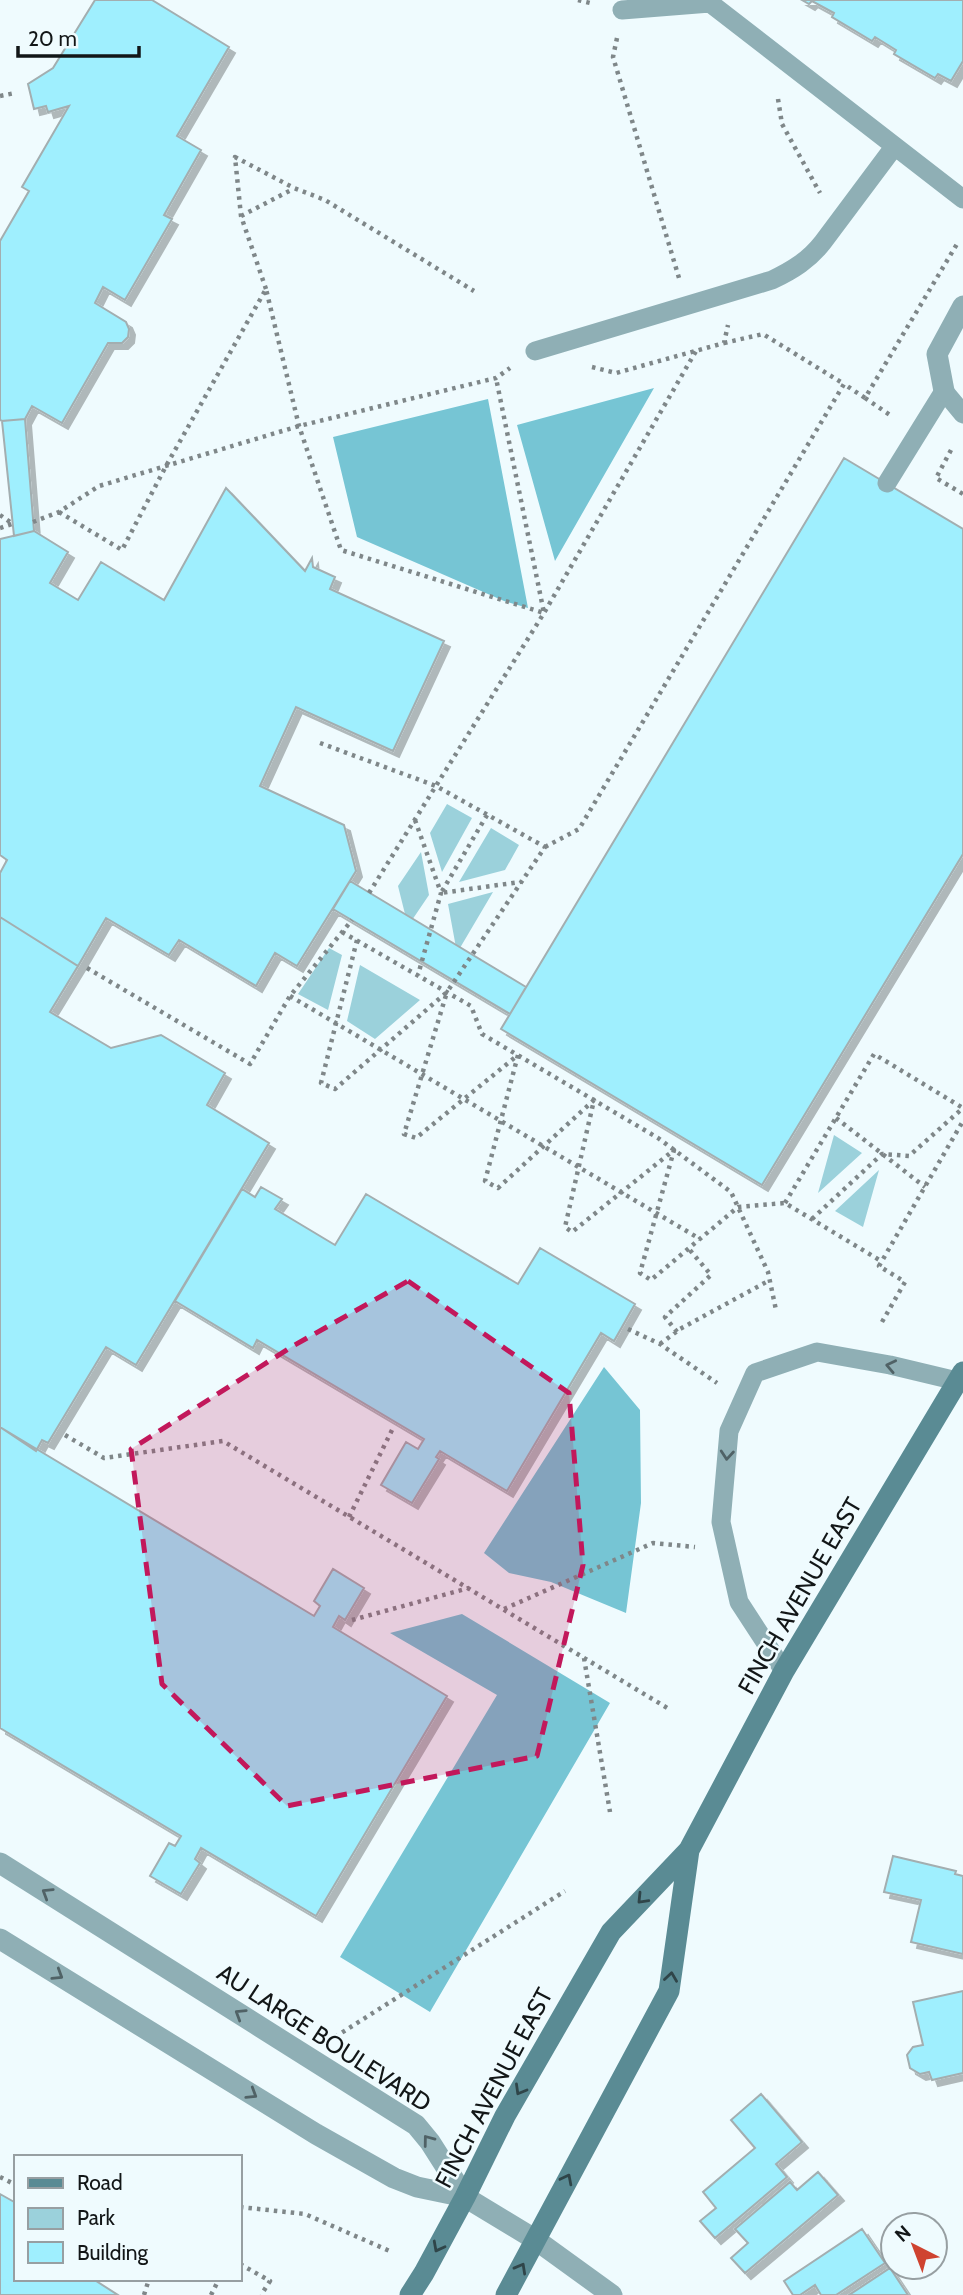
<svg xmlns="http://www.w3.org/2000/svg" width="963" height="2295" viewBox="0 0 963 2295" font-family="Cabin,sans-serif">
  <defs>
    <filter id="shadow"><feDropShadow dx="6" dy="6" stdDeviation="0" flood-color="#0004"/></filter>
  </defs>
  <rect width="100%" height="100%" fill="#effbfe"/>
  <path fill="#9bd1db" d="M 447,804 L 472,818 L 442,872 L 430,833 Z
    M 491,828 L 519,845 L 505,870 L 459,882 Z
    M 421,852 L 429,895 L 408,926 L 398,886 Z
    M 493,892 L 457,953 L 448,904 Z
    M 329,948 L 342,955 L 328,1010 L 298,994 Z
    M 360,965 L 420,1000 L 375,1039 L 347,1021 Z
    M 834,1135 L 862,1153 L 818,1193 Z
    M 879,1170 L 863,1227 L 835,1211 Z"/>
  <path fill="#76c5d4" d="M 654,388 L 555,561 L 517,425 Z
    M 488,399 L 528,608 L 504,601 L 357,537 L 333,437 Z
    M 604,1367 L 640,1410 L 641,1503 L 626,1613 L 551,1582 L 509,1573 L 484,1553 Z
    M 462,1614 L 610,1703 L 430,2012 L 340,1957 L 497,1695 L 390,1633 Z"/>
  <path fill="#9feffe" stroke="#a3aeb0" stroke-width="2" filter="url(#shadow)" d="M 95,0 L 152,0 L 229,47 L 177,136 L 201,150 L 164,215 L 172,219 L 125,300 L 103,287 L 95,303 L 126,322 L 129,329 L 128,337 L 122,343 L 108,343 L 62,423 L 32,406 L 25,419 L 2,421 L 0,420 L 0,241 L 29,191 L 22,187 L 69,106 L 48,112 L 46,106 L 34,109 L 28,84 L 53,68 Z
    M 802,0 L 963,0 L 963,61 L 951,81 L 938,74 L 935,78 L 894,54 L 896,50 L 875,37 L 872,41 L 832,17 L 834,13 L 812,1 L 809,4 Z
    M 25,419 L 34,531 L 14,536 L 2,421 Z
    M 844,458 L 963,529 L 963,854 L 762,1185 L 501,1029 Z
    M 226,488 L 305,571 L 312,558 L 313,567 L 335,577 L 330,589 L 444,641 L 393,751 L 296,707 L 260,786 L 344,825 L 356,871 L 297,966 L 275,953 L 256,986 L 179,940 L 169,955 L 106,918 L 78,966 L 0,917 L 0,873 L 7,860 L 0,855 L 0,539 L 34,531 L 68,552 L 50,583 L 78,600 L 101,562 L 164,600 Z
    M 350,881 L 526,987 L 510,1014 L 333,909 Z
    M 0,917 L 78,966 L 50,1012 L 111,1048 L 161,1035 L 225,1073 L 207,1105 L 269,1143 L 136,1365 L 106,1347 L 48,1443 L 42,1440 L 36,1451 L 0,1427 Z
    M 261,1187 L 282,1199 L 275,1209 L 335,1245 L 366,1194 L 518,1284 L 540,1248 L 635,1304 L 614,1341 L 601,1333 L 507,1491 L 440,1451 L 436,1457 L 439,1459 L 412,1503 L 381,1485 L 406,1442 L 418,1449 L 424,1439 L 257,1340 L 253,1348 L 175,1301 L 242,1189 L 255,1197 Z
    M 0,1427 L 314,1616 L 320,1606 L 314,1601 L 333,1569 L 364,1588 L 345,1620 L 339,1616 L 333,1627 L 447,1696 L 316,1916 L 201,1848 L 195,1859 L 200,1863 L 181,1894 L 150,1876 L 169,1843 L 175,1846 L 181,1836 L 0,1728 Z
    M 893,1856 L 956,1871 L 955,1874 L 963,1876 L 963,1954 L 911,1942 L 921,1900 L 884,1892 Z
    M 963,1991 L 963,2073 L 932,2080 L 929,2072 L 920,2074 L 910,2068 L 907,2055 L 913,2047 L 923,2045 L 913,2002 Z
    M 761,2094 L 802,2142 L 776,2164 L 787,2177 L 715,2238 L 700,2221 L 716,2208 L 703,2192 L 755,2148 L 731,2120 Z
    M 818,2172 L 838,2195 L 745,2273 L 731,2258 L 748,2243 L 735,2229 L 790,2182 L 797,2190 Z
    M 0,2194 L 16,2203 L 16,2279 L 93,2279 L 118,2295 L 0,2295 Z
    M 862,2229 L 885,2263 L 836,2295 L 821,2295 L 815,2285 L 800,2295 L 793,2295 L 784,2281 Z
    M 890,2268 L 908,2295 L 849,2295 Z"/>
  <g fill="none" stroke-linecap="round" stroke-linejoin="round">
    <path stroke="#7f8789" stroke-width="4.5" stroke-dasharray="3.5 5" stroke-linecap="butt" d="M 578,0 L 594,4
      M 617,38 L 613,57 L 679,278
      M 0,96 L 15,93
      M 778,99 L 782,124 L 820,193
      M 241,216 L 293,189
      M 266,289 L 241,216 L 235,157 L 294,188 L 325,200 L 474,291
      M 724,343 L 763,334 L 844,384
      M 592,367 L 616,373 L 724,343 L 728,325
      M 865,398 L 893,417
      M 951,450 L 936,478 L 963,494
      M 59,512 L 122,550 L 166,466 L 266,289 L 299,426 L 341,550 L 544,613 L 496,378
      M 0,515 L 13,524
      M 33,522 L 59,512 L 99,486 L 299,426 L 496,378 L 510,368
      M 0,528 L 12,524
      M 320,743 L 436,786 L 545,847 L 447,992
      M 487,815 L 441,893 L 520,882
      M 415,820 L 441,893 L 418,975
      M 545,847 L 579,829 L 844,384 L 865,398 L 957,244
      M 369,893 L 544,613 L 696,351
      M 342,932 L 471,1006 L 482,1034 L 658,1138 L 731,1192 L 768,1272 L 776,1310
      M 357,940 L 321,1083 L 335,1089 L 447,992 L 404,1134 L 416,1138 L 518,1055 L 485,1181 L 498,1188 L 594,1100 L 565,1227 L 572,1232 L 674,1150 L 640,1273 L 651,1280 L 738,1207 L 785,1203 L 881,1261
      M 87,968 L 250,1064 L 290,996 L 352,920
      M 290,996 L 700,1239
      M 836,1118 L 925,1187
      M 785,1203 L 874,1054 L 963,1108
      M 812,1219 L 882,1154 L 909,1156 L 963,1108
      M 882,1322 L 905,1282 L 879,1266 L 963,1121
      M 628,1329 L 660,1344 L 717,1383
      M 677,1332 L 665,1317 L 711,1275 L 689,1249
      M 660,1344 L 680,1329 L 770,1280
      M 65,1435 L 104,1458 L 223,1441 L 669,1709
      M 349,1517 L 394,1426
      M 504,1609 L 653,1543 L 695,1547
      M 352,1620 L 469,1588
      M 584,1658 L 610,1812
      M 335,2037 L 565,1891
      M 0,2177 L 16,2185
      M 240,2207 L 305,2214 L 392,2252
      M 240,2264 L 270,2281 L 261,2295
      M 144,2295 L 149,2279
      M 211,2295 L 219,2279"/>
    <path stroke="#8fafb5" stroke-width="19" d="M 622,10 L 710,3 L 963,199
      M 535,351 L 772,280 C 793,270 809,260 823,242 L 894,147
      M 887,483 L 944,391 L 963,414
      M 784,1671 L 739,1602 L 721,1522 L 729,1431 L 755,1373 L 817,1352 L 890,1365 L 957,1381"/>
    <path stroke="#8fafb5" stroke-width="21" d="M 944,391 L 937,354 L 963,306
      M 0,1863 L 416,2125 L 430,2142 L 465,2197
      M 0,1939 L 316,2134 L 394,2178 L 417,2187 L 465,2197 L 536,2240 L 612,2295"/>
    <path stroke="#5a8b94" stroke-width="21" d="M 410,2295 L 424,2273 L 465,2197 L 505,2116 L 611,1932 L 689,1850 L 784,1671 L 963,1372
      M 506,2295 L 669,1991 L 689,1850"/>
  </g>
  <defs><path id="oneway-chevron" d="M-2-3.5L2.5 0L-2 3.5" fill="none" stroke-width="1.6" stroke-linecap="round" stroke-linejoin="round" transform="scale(1.75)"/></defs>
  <g stroke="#506266">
    <use href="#oneway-chevron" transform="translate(891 1366) rotate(-168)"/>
    <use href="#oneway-chevron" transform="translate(727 1455) rotate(95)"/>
    <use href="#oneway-chevron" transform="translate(47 1893) rotate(-148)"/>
    <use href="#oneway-chevron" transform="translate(58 1975) rotate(32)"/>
    <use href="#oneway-chevron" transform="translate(240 2014) rotate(-148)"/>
    <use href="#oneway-chevron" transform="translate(252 2094) rotate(32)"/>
    <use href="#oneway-chevron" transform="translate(428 2140) rotate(-127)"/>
  </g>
  <g stroke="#2f4549">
    <use href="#oneway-chevron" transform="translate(642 1899) rotate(134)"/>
    <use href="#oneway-chevron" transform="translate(671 1977) rotate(-82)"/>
    <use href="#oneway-chevron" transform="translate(520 2090) rotate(120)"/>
    <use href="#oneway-chevron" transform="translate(567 2179) rotate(-63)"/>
    <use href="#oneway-chevron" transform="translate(438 2247) rotate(118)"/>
    <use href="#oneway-chevron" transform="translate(521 2268) rotate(-61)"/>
  </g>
  <path fill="#c2185b" fill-opacity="0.2" stroke="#c2185b" stroke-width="5" stroke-dasharray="14 9" stroke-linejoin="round" d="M 408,1281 L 569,1393 L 583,1565 L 537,1756 L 287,1806 L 162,1684 L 131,1449 L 293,1346 Z"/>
  <g text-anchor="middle" stroke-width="5" stroke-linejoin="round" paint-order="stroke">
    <g font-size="24" fill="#121617" stroke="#effbfe">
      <text transform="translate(800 1596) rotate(-60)" y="8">FINCH AVENUE EAST</text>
      <text transform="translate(324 2038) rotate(33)" y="8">AU LARGE BOULEVARD</text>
      <text transform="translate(494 2088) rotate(-62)" y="8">FINCH AVENUE EAST</text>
    </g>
  </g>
  <rect x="14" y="2155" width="228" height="126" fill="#effbfe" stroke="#979fa2" stroke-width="2"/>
  <rect x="28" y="2178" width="35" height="10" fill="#5a8b94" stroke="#979fa2" stroke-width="2"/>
  <text x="77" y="2190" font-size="21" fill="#121617">Road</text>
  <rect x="28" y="2208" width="35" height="21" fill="#9bd1db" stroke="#979fa2" stroke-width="2"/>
  <text x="77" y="2225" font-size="21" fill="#121617">Park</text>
  <rect x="28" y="2242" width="35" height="21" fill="#9feffe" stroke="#979fa2" stroke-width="2"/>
  <text x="77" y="2260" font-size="21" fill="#121617">Building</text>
  <g transform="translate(914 2246) rotate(318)"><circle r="33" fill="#effbfe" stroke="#979fa2" stroke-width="2"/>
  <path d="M0-5L12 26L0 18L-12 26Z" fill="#cf4330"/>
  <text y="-10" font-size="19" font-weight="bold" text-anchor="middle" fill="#121617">N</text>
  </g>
  <path d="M18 46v10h121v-10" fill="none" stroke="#121617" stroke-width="3.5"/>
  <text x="28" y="46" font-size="21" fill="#121617" stroke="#effbfe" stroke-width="5" paint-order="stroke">20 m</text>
</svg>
